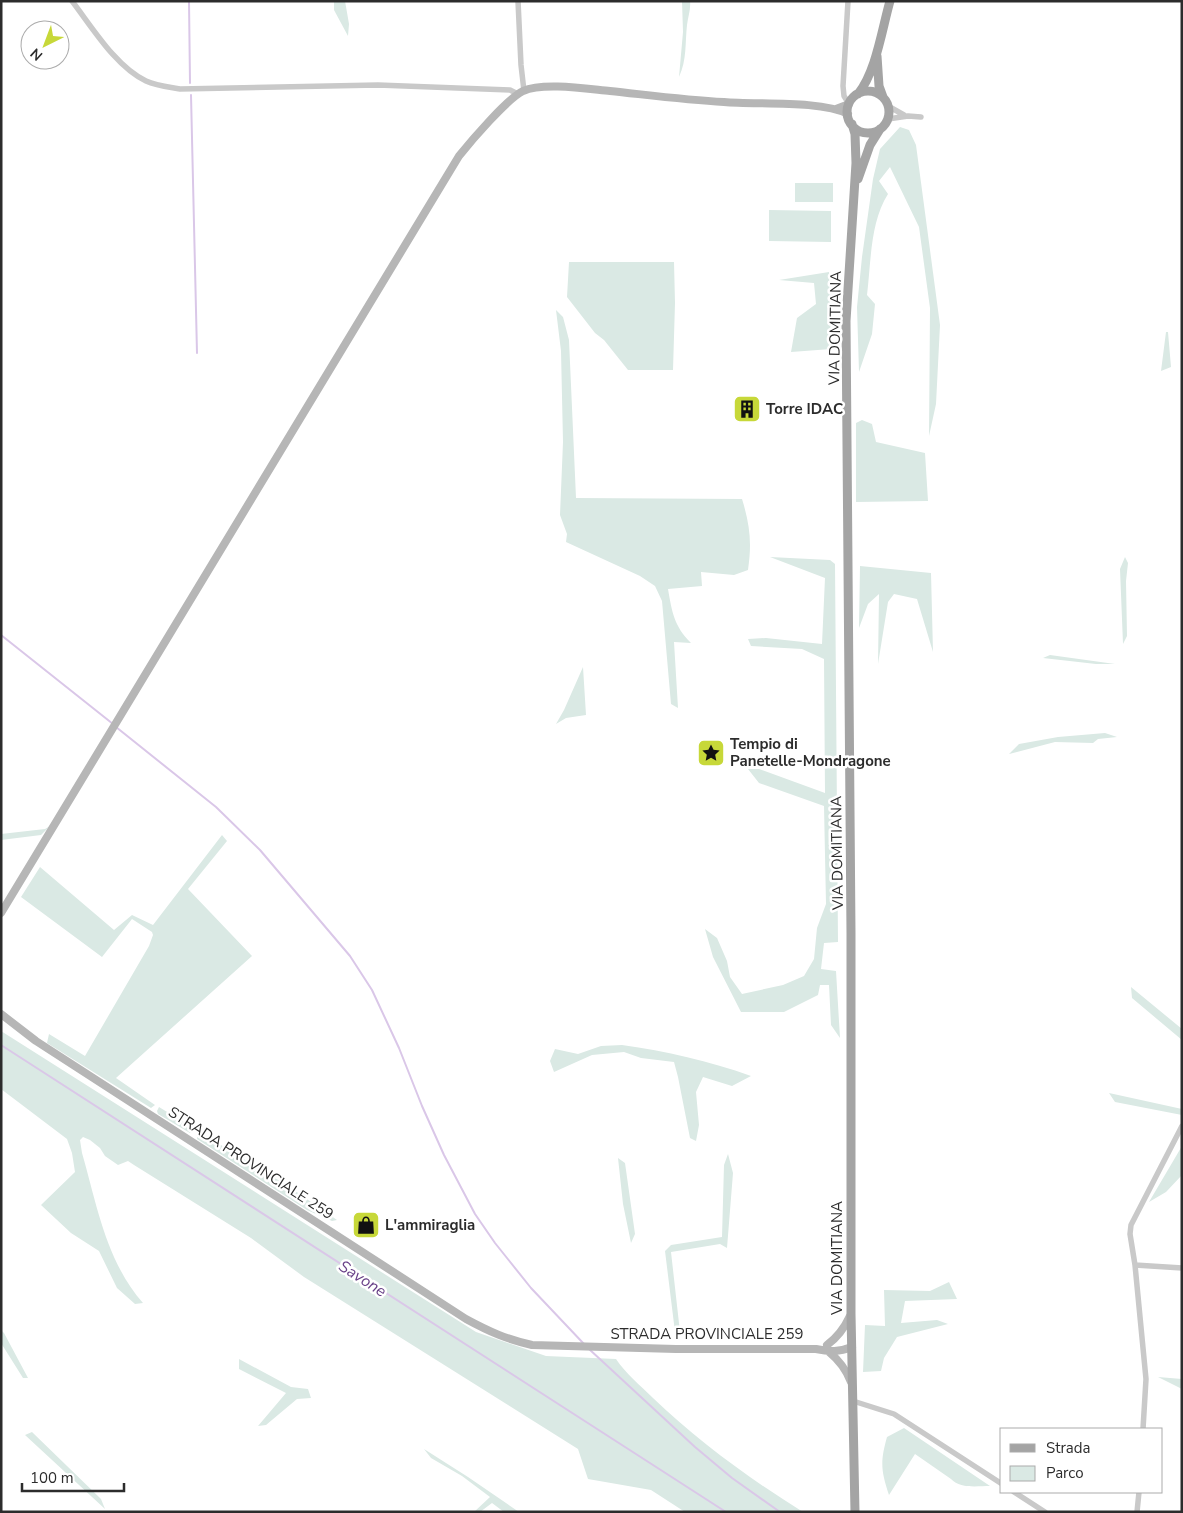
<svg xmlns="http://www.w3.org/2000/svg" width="1183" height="1513" viewBox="0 0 1183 1513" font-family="'Nunito Sans',sans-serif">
  <rect width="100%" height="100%" fill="#fff"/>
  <path fill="#dae9e4" d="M 334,1 L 345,1 L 349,24 L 348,36 L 334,10 Z
    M 682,1 L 690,1 C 691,9 688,17 687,25 C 685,43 687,60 679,77 L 683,32 Z
    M 900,127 L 909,130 L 916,145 L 940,325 L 936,404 L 929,436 L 930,308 L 919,227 L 890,167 L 879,181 L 888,194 C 870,222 871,263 867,295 L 875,304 L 872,334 L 859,372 L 857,307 L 862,257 L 873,179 L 880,149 Z
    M 795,183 L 833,183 L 833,202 L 795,202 Z
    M 769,210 L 831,211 L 831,242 L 769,241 Z
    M 569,262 L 674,262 L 675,303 L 673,370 L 628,370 L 604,340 L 595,333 L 567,297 Z
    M 829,272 L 831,349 L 791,352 L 797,318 L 816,304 L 814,283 L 779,280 Z
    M 556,310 L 563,317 L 569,340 L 576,498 L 742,499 C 750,525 752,543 748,570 L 734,575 L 701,572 L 702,586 L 668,589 C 672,612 674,626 691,643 L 674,642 L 678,708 L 671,704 L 662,601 L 655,586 L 640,576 L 566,542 L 567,534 L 560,515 L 563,442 L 561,351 Z
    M 1166,332 L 1168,332 L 1171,367 L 1161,371 Z
    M 862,420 L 872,424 L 876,442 L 925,453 L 928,501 L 856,502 L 856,423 Z
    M 770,557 L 830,560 L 835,564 L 838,942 L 824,943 L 821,969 L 836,971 L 840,1038 L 831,1025 L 829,985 L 820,985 L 818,995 L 784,1012 L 741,1012 L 713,957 L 705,929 L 717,938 L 727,961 L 730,977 L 742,994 L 783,985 L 804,976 L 814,959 L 817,928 L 826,904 L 824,806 L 759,783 L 748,769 L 759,769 L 825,793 L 824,659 L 802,649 L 751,646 L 748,639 L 766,638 L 822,644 L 825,578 Z
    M 1125,557 L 1128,563 L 1126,581 L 1127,636 L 1123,644 L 1120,569 Z
    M 860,566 L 931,573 L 933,652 L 917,599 L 894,594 L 888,602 L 878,664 L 879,594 L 868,604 L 859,628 Z
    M 1050,655 L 1115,664 L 1096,664 L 1043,658 Z
    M 583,667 L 586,715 L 566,718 L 556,724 L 564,710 Z
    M 1105,733 L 1117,737 L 1098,739 L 1093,743 L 1055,742 L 1009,754 L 1019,744 L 1058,737 Z
    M 50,826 L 41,835 L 1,840 L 1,834 L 45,829 Z
    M 222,835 L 227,841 L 188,889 L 252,956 L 116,1078 L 155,1105 L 151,1108 L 47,1043 L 49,1034 L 85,1056 L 149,946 L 153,935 L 152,932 L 132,919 L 102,957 L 21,897 L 40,867 L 114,930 L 132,915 L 153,925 Z
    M 1131,987 L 1182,1029 L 1182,1040 L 1132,998 Z
    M 1,1031 L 476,1332 L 546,1356 L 616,1359 C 626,1374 640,1385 653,1398 C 698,1441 750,1479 803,1512 L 685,1512 L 651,1490 L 588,1479 L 578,1449 L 304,1277 L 251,1238 L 134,1165 L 128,1161 L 118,1165 L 105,1156 L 100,1148 L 90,1140 L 83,1137 L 80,1140 L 82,1153 C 97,1205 106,1261 143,1303 L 135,1304 L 117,1288 L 99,1251 L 71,1233 L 41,1205 L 75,1172 L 72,1153 L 67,1139 L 1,1089 Z
    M 622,1045 C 666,1051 709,1061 751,1076 L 732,1086 L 703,1077 L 696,1092 L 699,1125 L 696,1141 L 690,1138 L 678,1077 L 674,1062 L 641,1058 L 624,1052 L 592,1055 L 554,1072 L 550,1061 L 555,1049 L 578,1054 L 601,1046 Z
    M 1109,1093 L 1182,1109 L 1182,1115 L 1115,1102 Z
    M 159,1107 L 195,1129 L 190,1133 L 158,1114 L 157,1111 Z
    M 198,1131 L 288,1186 L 337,1220 L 332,1221 L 307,1210 L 197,1139 Z
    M 1182,1146 L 1182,1175 L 1166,1192 L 1149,1202 Z
    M 728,1154 L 733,1173 L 727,1248 L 720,1244 L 671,1252 L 680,1332 L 676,1340 L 665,1251 L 671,1245 L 722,1237 L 724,1165 Z
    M 618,1158 L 625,1163 L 635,1234 L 631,1243 L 623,1204 Z
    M 949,1282 L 957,1299 L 905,1301 L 901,1323 L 937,1320 L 948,1324 L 897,1337 L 884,1358 L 881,1371 L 863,1372 L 865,1325 L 885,1326 L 884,1290 L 930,1291 Z
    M 1,1330 L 4,1333 L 28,1378 L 23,1378 L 1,1343 Z
    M 239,1359 L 291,1387 L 308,1389 L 311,1398 L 297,1399 L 266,1425 L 258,1426 L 286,1393 L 239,1369 Z
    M 1158,1377 L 1182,1379 L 1182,1389 Z
    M 904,1428 L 990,1486 C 977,1486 960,1489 951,1479 L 915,1454 L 889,1495 C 881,1471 880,1462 887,1437 Z
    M 32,1432 L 101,1499 L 105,1509 L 25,1435 Z
    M 424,1449 L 468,1477 L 519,1512 L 504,1512 L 492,1503 L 480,1512 L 474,1512 L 490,1497 L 462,1476 L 431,1458 Z"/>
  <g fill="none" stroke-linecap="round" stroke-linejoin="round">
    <path stroke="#dac7e8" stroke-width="2" d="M 189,1 L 190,83
      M 191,95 L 197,353
      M 1,635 L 113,724
      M 116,727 L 216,807 L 260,850 L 350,956 L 372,990 L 399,1048 L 422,1106 L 444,1155 L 475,1214 L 495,1243 L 531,1288 L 584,1344
      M 1,1045 L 726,1512
      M 589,1349 L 695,1447 L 732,1478 L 780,1512"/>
    <path stroke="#c9c9c9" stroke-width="5.5" d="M 72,1 C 92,27 116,67 146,81 C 157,86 169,87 180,89 L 378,85 L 510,90 L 518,94
      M 518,1 L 521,65 L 524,91
      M 848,1 L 843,86 L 844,96 L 849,104
      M 888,106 L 904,115
      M 888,119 L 908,116 L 921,117
      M 1135,1265 L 1182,1268
      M 853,1401 L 894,1414 L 1002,1484
      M 1143,1429 L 1146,1379 L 1135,1265 L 1130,1234 L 1131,1225 L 1182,1126
      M 1014,1492 L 1045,1512
      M 1137,1512 L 1139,1492"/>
    <path stroke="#b6b6b6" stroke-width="8" d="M 836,109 L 849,104
      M 1,913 L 459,156 C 471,141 507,99 523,91 C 543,82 588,89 610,91 C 648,95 686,100 724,102 C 757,105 820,100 848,114
      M 1,1014 L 36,1041 L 466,1319 C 490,1332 506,1339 532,1345 L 676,1349 L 816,1349 C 830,1352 839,1352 852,1347
      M 827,1345 C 838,1337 844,1329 850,1316
      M 829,1352 C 840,1361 846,1369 851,1382"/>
    <path stroke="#a4a4a4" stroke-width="9" d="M 877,56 L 879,86 L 883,97
      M847 112a21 21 0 1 1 42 0a21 21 0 1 1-42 0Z
      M 858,94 C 876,72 882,29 890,1
      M 852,124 L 855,134 L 856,163 L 846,321 L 851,933 L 851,1314 L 855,1512
      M 858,179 L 870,145 L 880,129"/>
  </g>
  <defs>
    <g id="building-square" transform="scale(1.4375)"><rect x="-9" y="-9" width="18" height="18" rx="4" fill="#c7d839" stroke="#fff"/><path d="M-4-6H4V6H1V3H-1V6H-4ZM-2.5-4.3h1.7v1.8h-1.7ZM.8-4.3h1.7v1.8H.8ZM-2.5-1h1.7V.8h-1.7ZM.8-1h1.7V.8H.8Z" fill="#111"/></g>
    <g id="sight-square" transform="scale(1.4375)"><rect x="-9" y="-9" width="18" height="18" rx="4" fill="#c7d839" stroke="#fff"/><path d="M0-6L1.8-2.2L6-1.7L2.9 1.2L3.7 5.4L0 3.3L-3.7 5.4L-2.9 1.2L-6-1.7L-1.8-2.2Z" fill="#111"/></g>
    <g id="shop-square" transform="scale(1.4375)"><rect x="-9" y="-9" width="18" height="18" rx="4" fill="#c7d839" stroke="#fff"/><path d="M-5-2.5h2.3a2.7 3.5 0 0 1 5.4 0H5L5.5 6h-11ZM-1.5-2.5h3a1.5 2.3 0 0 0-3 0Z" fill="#111"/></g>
  </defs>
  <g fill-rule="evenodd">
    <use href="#building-square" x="747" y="409"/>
    <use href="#sight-square" x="711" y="753"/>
    <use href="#shop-square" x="366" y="1225"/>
  </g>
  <g text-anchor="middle" stroke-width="5" stroke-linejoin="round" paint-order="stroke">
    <g font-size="15" fill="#2c2c2c" stroke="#fff">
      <text transform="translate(835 328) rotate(-89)" y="5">VIA DOMITIANA</text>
      <text transform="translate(837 853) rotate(-91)" y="5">VIA DOMITIANA</text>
      <text transform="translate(251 1163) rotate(33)" y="5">STRADA PROVINCIALE 259</text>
      <text transform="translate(837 1258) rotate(-90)" y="5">VIA DOMITIANA</text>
      <text x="707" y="1339">STRADA PROVINCIALE 259</text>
    </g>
    <g font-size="15" font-weight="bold" fill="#2c2c2c" stroke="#fff" text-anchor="start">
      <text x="766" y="414">Torre IDAC</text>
      <text x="730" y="749">Tempio di<tspan x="730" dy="17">Panetelle-Mondragone</tspan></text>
      <text x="385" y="1230">L'ammiraglia</text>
    </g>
    <g font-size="16" font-style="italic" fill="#694188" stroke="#fff">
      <text transform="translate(363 1278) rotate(33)" y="6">Savone</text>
    </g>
  </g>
  <rect width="1183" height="1513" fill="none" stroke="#2c2c2c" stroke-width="5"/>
  <rect x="1000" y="1428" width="162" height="65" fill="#ffffff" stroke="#ababab"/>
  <rect x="1010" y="1444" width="25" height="8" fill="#a4a4a4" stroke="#ababab"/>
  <text x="1046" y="1453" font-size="15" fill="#2c2c2c">Strada</text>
  <rect x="1010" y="1466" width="25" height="15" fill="#dae9e4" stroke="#ababab"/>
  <text x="1046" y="1478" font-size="15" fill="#2c2c2c">Parco</text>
  <g transform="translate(45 45) rotate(222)"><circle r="24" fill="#ffffff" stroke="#ababab"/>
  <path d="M0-4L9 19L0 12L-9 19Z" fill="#c7d839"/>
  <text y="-8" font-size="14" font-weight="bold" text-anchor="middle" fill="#2c2c2c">N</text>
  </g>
  <path d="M22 1483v8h102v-8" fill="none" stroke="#2c2c2c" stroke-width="2.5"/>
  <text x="30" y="1483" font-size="15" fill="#2c2c2c" stroke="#ffffff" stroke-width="4" paint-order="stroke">100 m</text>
</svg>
